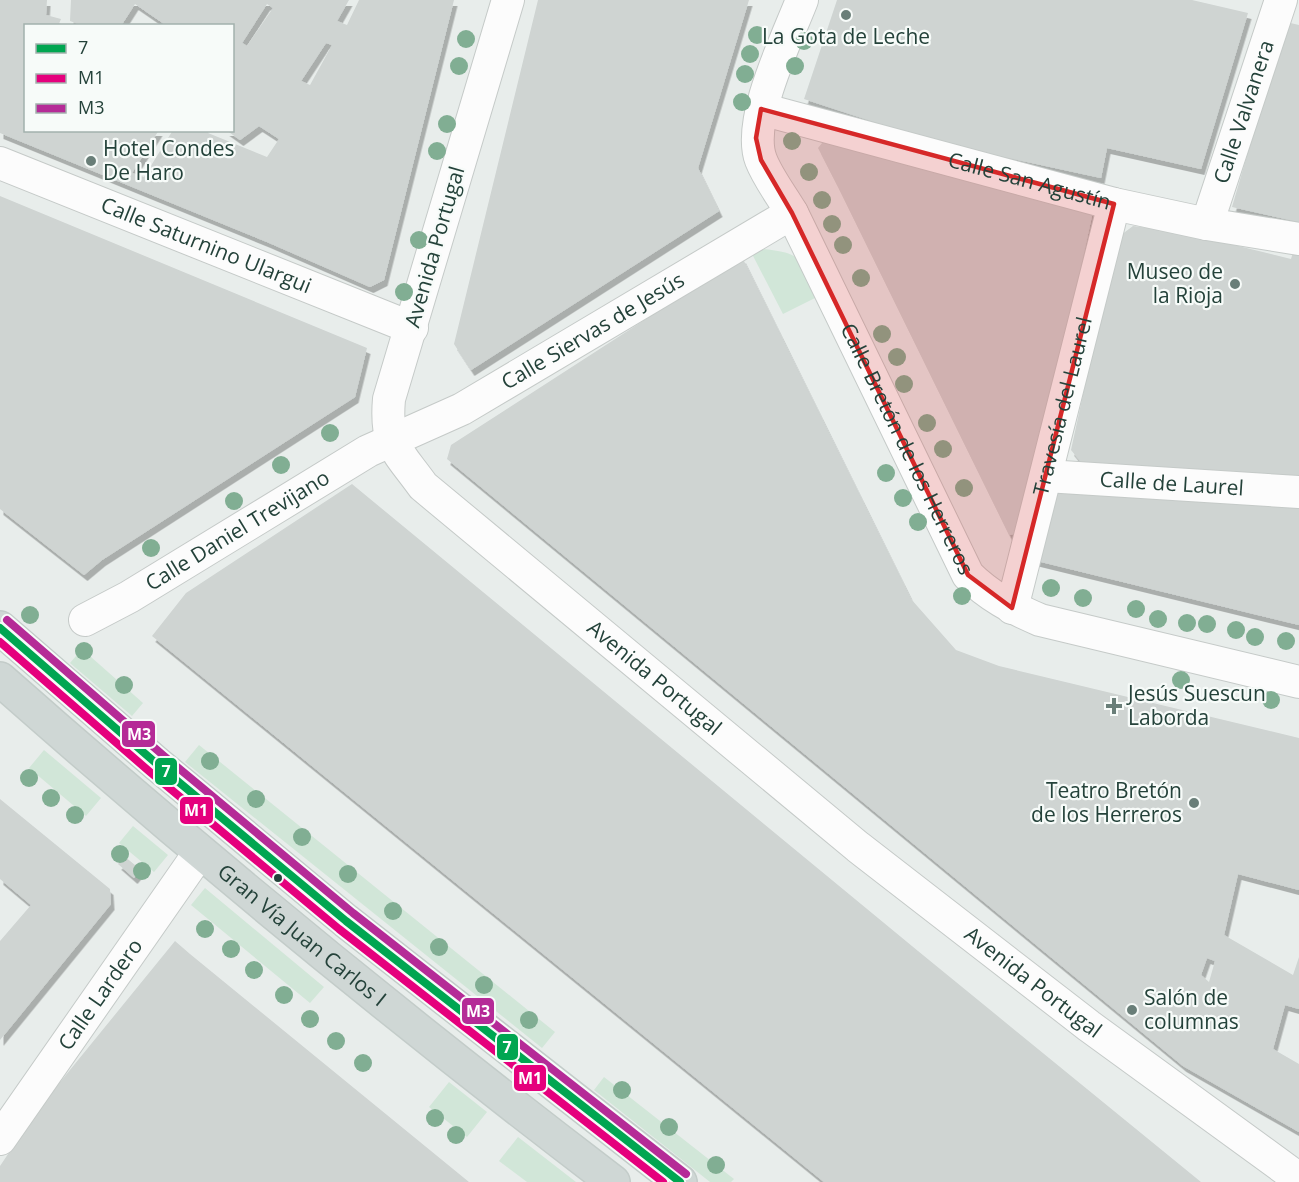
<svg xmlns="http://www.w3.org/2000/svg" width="1299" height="1182" viewBox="0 0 1299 1182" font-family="'Open Sans',sans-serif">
  <defs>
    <filter id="shadow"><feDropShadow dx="3.5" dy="6" stdDeviation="0" flood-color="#0004"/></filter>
  </defs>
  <rect width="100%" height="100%" fill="#e8edeb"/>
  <path fill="#d1e6d8" d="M 763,249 C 805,253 802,261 817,297 L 783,314 L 751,252 Z
    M 82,649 L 143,703 L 132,716 L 70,663 Z
    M 199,745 L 555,1032 L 542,1048 L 185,762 Z
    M 44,750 L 101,798 L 86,816 L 29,768 Z
    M 133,826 L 168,855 L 154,872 L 119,843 Z
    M 205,888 L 324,987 L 310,1003 L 191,905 Z
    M 604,1077 L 734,1179 L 731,1182 L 710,1182 L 594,1090 Z
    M 449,1082 L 487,1112 L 467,1137 L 429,1107 Z
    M 518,1137 L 576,1182 L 527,1182 L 499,1161 Z"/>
  <path fill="#cfd4d2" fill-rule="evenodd" filter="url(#shadow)" d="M 0,0 L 47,0 L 46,15 L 61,19 L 58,26 L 26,26 L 26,130 L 159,130 L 132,173 L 144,177 L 173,130 L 210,130 L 208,133 L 267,157 L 279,139 L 259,126 L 240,140 L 226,130 L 232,130 L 232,26 L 167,26 L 135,4 L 121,26 L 84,26 L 70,21 L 71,0 L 349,0 L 337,21 L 347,25 L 359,0 L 454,0 L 384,280 L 370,287 L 267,242 L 0,133 ZM 267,4 L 273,8 L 247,46 L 242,43 ZM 326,43 L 332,45 L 310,85 L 301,81 Z
    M 538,0 L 749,0 L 698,168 L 719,211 L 471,370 L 454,344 Z
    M 837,0 L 1192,0 L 1248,13 L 1201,169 L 1107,148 L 1101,178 L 935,142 L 804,99 Z
    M 1286,22 L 1299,25 L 1299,222 L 1232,207 Z
    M 831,132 L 1093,211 L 1024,532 L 1009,535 L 838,187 L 818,148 Z
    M 0,196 L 367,348 L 355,397 L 102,560 L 84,575 L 0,509 Z
    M 1133,226 L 1181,232 L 1291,259 L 1295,246 L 1299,246 L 1299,485 L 1084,466 L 1071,450 L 1117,238 Z
    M 742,257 L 911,599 L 956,650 L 999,666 L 1299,738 L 1299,890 L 1238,874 L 1224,935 L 1293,975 L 1299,957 L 1299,1009 L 1285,1005 L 1273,1049 L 1299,1064 L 1299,1132 L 1183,1066 L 447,459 L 451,445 ZM 1207,958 L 1215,961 L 1209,982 L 1201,975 Z
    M 352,484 L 918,951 L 1201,1182 L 824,1182 L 152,636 L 186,593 Z
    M 1048,488 L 1299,502 L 1299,625 L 1033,560 Z
    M 0,799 L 110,889 L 111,904 L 0,1040 L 0,941 L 31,905 L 0,879 Z
    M 124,856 L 141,870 L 134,878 L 118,864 Z
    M 175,941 L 190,954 L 469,1182 L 0,1182 L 0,1166 L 39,1108 Z"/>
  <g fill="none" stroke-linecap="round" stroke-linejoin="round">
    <g stroke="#c5cac8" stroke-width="34">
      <g id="minor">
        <path id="s1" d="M 508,0 L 389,399 C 385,445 397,450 423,486 L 858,847 L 1089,1026 L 1299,1179"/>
        <path id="s2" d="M 802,0 C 787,39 746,121 761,160 C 768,178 782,196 792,213 L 968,575 C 989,596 1012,608 1040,620 L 1299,682"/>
        <path id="s3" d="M 761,109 L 1114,204 L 1207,224 L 1299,239"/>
        <path id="s4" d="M 0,163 L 412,328"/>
        <path id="s5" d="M 1207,224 L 1281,0"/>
        <path id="s6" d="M 1046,476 L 1299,492"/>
        <path id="s7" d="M 1012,608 L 1114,204"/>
        <path id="s8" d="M 85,620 L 129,597 L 368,451 L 462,409 L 792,213"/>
        <path id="s9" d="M 0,1139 L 200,852"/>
      </g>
    </g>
    <g stroke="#c3ccc9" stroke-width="36">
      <g id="major">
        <path d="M 0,628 L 157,764 L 346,921 L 680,1182"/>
        <path id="s10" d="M 0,679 C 198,854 403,1022 613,1182"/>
      </g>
    </g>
    <use href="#minor" stroke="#fcfcfc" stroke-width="32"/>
    <use href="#major" stroke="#cfd7d5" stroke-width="33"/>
    <g stroke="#f7fbf9" stroke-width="12">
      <path id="bus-1" d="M 0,628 L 157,764 L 346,921 L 680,1182"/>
    </g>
    <g stroke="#f7fbf9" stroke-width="12">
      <path id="bus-2" d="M 0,642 L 150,772 L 339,929 L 663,1182"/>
    </g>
    <g stroke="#f7fbf9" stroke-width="12">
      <path id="bus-3" d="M 7,620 L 164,756 L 353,913 L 686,1174"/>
    </g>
    <use href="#bus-1" stroke="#00a651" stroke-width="8"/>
    <use href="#bus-2" stroke="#e5007d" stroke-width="8"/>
    <use href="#bus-3" stroke="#b52b97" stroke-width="8"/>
  </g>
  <g fill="#81ae93">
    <circle cx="757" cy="35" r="9"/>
    <circle cx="466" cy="39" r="9"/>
    <circle cx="804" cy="41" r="9"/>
    <circle cx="750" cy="54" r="9"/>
    <circle cx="459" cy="66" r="9"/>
    <circle cx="795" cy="66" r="9"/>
    <circle cx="745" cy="74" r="9"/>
    <circle cx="742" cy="102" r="9"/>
    <circle cx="447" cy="124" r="9"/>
    <circle cx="792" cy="141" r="9"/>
    <circle cx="437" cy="151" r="9"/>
    <circle cx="809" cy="172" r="9"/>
    <circle cx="822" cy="200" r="9"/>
    <circle cx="832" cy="224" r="9"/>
    <circle cx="419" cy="240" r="9"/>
    <circle cx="843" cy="245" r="9"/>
    <circle cx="861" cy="278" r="9"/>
    <circle cx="404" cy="292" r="9"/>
    <circle cx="882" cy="334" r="9"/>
    <circle cx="897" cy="357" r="9"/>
    <circle cx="904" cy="384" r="9"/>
    <circle cx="927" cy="423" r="9"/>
    <circle cx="330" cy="433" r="9"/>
    <circle cx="943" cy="449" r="9"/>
    <circle cx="281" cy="465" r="9"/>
    <circle cx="886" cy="473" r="9"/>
    <circle cx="964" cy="488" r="9"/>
    <circle cx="903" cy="498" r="9"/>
    <circle cx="234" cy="501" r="9"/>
    <circle cx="918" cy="522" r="9"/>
    <circle cx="151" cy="548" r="9"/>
    <circle cx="1051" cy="588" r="9"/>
    <circle cx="962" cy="596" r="9"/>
    <circle cx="1083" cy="598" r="9"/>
    <circle cx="1136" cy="609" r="9"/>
    <circle cx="30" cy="615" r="9"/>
    <circle cx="1158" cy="619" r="9"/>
    <circle cx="1187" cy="623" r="9"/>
    <circle cx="1207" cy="624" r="9"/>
    <circle cx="1236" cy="630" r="9"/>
    <circle cx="1255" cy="637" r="9"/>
    <circle cx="1286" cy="641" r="9"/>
    <circle cx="84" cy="651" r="9"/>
    <circle cx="1181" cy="680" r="9"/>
    <circle cx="124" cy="685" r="9"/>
    <circle cx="1271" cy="700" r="9"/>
    <circle cx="210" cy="761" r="9"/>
    <circle cx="29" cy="778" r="9"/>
    <circle cx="51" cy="798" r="9"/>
    <circle cx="256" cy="799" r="9"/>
    <circle cx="75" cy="815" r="9"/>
    <circle cx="302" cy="837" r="9"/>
    <circle cx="120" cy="854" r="9"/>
    <circle cx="142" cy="871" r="9"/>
    <circle cx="348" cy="874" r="9"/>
    <circle cx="393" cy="911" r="9"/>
    <circle cx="205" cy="929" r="9"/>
    <circle cx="439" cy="947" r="9"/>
    <circle cx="231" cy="949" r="9"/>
    <circle cx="254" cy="970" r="9"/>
    <circle cx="484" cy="985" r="9"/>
    <circle cx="284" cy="995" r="9"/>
    <circle cx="310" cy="1019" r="9"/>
    <circle cx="529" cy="1020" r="9"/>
    <circle cx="336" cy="1041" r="9"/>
    <circle cx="363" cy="1063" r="9"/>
    <circle cx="622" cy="1090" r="9"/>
    <circle cx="435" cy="1118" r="9"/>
    <circle cx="669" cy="1127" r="9"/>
    <circle cx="456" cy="1135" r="9"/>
    <circle cx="716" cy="1165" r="9"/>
  </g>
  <path fill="#d62828" fill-opacity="0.2" stroke="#d62828" stroke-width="4.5" stroke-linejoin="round" d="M 761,109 L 1114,204 L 1012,608 L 968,575 L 792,213 L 761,160 L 756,138 Z"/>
  <g fill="#697e78" stroke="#f7fbf9" stroke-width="2">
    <circle cx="846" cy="15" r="6"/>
    <circle cx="91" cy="161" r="6"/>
    <circle cx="1235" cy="284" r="6"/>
    <path d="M1111 697h6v6h6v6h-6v6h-6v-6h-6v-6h6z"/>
    <circle cx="1194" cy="803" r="6"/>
    <circle cx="1132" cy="1010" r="6"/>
  </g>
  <circle fill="#24423a" stroke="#f7fbf9" stroke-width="2" cx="278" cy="878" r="5"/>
  <g text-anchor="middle" stroke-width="4.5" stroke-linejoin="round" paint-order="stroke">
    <g font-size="21" fill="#24423a" stroke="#f7fbf9" text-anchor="start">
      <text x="846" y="44" text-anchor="middle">La Gota de Leche</text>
      <text x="103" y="156">Hotel Condes<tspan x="103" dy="24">De Haro</tspan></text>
      <text x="1223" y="279" text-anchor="end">Museo de<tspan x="1223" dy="24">la Rioja</tspan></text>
      <text x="1128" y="701">Jesús Suescun<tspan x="1128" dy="24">Laborda</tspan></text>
      <text x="1182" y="798" text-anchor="end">Teatro Bretón<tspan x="1182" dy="24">de los Herreros</tspan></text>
      <text x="1144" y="1005">Salón de<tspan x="1144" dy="24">columnas</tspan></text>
    </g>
    <g font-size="21" fill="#24423a" stroke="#f7fbf9">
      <text dy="7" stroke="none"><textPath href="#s5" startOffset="118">Calle Valvanera</textPath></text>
      <text dy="7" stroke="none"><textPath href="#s3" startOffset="278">Calle San Agustín</textPath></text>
      <text dy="7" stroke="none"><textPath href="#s4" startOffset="222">Calle Saturnino Ulargui</textPath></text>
      <text transform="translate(435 247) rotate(-74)" y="7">Avenida Portugal</text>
      <text dy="7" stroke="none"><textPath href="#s8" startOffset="585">Calle Siervas de Jesús</textPath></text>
      <text dy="7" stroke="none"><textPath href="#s7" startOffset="208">Travesía del Laurel</textPath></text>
      <text dy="7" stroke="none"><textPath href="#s2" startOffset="492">Calle Bretón de los Herreros</textPath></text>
      <text dy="7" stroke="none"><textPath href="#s6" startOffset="126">Calle de Laurel</textPath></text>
      <text dy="7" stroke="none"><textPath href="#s8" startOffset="177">Calle Daniel Trevijano</textPath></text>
      <text dy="7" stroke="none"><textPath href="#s1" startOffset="814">Avenida Portugal</textPath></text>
      <text dy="7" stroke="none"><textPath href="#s10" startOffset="396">Gran Vía Juan Carlos I</textPath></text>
      <text dy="7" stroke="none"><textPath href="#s1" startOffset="1300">Avenida Portugal</textPath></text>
      <text dy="7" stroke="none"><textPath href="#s9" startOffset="176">Calle Lardero</textPath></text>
    </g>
  </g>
  <g stroke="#f7fbf9" stroke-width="2">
    <rect x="121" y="720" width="35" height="28" rx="6" fill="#b52b97"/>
    <rect x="154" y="757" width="24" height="29" rx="6" fill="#00a651"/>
    <rect x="179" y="796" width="35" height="29" rx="6" fill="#e5007d"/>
    <rect x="461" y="997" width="34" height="28" rx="6" fill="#b52b97"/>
    <rect x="496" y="1033" width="23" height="28" rx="6" fill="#00a651"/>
    <rect x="513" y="1064" width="34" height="28" rx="6" fill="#e5007d"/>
  </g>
  <g font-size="16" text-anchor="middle" font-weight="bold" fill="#fff">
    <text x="139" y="740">M3</text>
    <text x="166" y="777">7</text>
    <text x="196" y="816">M1</text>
    <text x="478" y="1017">M3</text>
    <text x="507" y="1053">7</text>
    <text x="530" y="1084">M1</text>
  </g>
  <rect x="24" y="24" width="210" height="108" fill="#f7fbf9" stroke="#a3b1ad" stroke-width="1.5"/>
  <rect x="36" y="44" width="30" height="9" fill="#00a651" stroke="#a3b1ad" stroke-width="1.5"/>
  <text x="78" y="54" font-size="18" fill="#24423a">7</text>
  <rect x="36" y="74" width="30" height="9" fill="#e5007d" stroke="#a3b1ad" stroke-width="1.5"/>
  <text x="78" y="84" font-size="18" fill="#24423a">M1</text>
  <rect x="36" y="104" width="30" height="9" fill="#b52b97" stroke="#a3b1ad" stroke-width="1.5"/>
  <text x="78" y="114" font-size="18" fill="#24423a">M3</text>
</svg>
